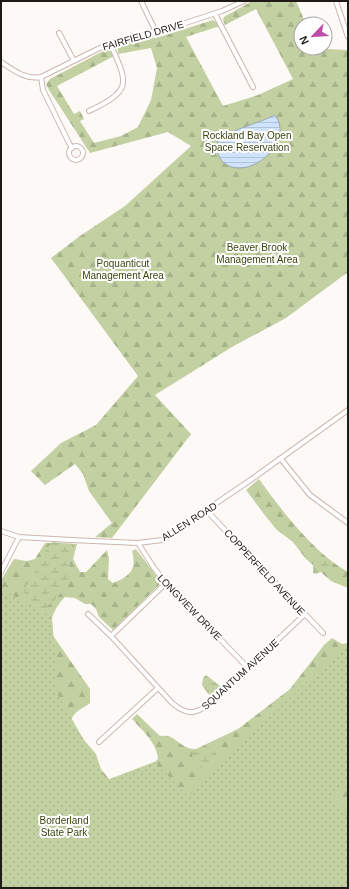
<svg xmlns="http://www.w3.org/2000/svg" width="349" height="889" viewBox="0 0 349 889" font-family="Arial,sans-serif">
  <defs>
    <pattern id="forest-firs" width="22" height="20" patternUnits="userSpaceOnUse"><rect width="22" height="20" fill="#c3d1a2"/><path d="M5 1l3.5 6h-7zM16 11l3.5 6h-7z" fill="#a7b38b"/></pattern>
    <pattern id="wetland-marsh" width="20" height="14" patternUnits="userSpaceOnUse"><rect width="20" height="14" fill="#c3d1a2"/><path d="M1 5h8M5 5V1M11 12h8M15 12V8" fill="none" stroke="#a7b38b"/></pattern>
    <pattern id="park-dots" width="8" height="8" patternUnits="userSpaceOnUse"><rect width="8" height="8" fill="#c3d1a2"/><path d="M2 2h.1M6 6h.1" fill="none" stroke="#a7b38b" stroke-width="1.8" stroke-linecap="round"/></pattern>
    <pattern id="water-rules" width="6" height="5" patternUnits="userSpaceOnUse"><rect width="6" height="5" fill="#d0e3fc"/><path d="M0 2.5h6" fill="none" stroke="#b2c2d7"/></pattern>
  </defs>
  <rect width="100%" height="100%" fill="#fdf9f7"/>
  <path fill="url(#forest-firs)" d="M 252,1 L 296,1 L 306,24 L 301,24 L 301,48 L 311,48 L 313,56 L 327,49 L 348,50 L 348,272 L 286,318 L 232,347 L 155,395 L 191,434 L 112,538 L 95,537 L 112,523 L 89,491 L 83,474 L 75,464 L 45,485 L 31,471 L 61,443 L 96,425 L 138,376 L 51,258 L 80,236 L 125,206 L 191,146 L 168,132 L 90,153 L 49,90 L 46,84 L 50,79 L 105,50 L 111,50 L 114,56 L 57,86 L 74,114 L 80,111 L 84,119 L 80,121 L 94,143 L 121,136 L 138,127 L 151,100 L 157,68 L 151,48 L 118,54 L 118,46 L 159,37 L 213,20 L 220,26 L 186,37 L 223,106 L 258,95 L 293,79 L 256,9 L 225,25 L 223,20 L 224,17 Z
    M 259,479 C 282,511 314,553 348,572 L 348,588 L 331,581 L 306,559 L 293,542 L 277,530 L 267,518 L 246,490 Z
    M 45,543 L 77,544 L 73,559 L 80,572 L 86,572 L 107,550 L 109,559 L 108,579 L 113,583 C 130,576 137,570 132,551 L 136,549 L 160,581 L 159,585 L 113,630 L 99,617 L 96,609 L 91,604 L 85,604 L 75,598 L 65,597 C 58,603 49,619 51,629 C 51,631 53,635 54,637 L 90,689 L 90,703 C 81,710 71,712 71,725 L 96,754 L 101,769 L 109,779 C 120,778 151,767 158,759 C 157,743 142,730 132,719 L 137,714 L 160,736 C 176,733 179,749 196,749 L 238,729 L 290,689 L 324,645 L 332,638 L 342,644 L 348,643 L 348,888 L 1,846 L 1,580 L 14,559 L 27,561 L 35,559 Z"/>
  <path fill="url(#wetland-marsh)" d="M 52,542 L 73,544 L 69,558 L 70,566 L 65,572 L 68,579 C 62,597 49,605 34,616 L 22,604 L 25,595 L 24,589 L 33,573 L 38,569 L 44,553 Z
    M 320,558 L 323,562 L 329,561 L 332,565 L 330,573 L 322,571 L 316,574 L 313,573 L 313,561 Z
    M 206,675 L 220,686 L 212,695 L 208,694 L 202,685 L 203,678 Z
    M 211,747 L 221,759 L 218,764 L 204,768 L 193,762 L 192,753 L 199,748 Z"/>
  <path fill="url(#park-dots)" d="M 1,589 L 52,617 L 58,695 L 107,780 L 154,762 L 188,796 L 348,642 L 348,785 L 331,796 L 348,812 L 348,888 L 1,888 Z"/>
  <path fill="url(#water-rules)" stroke="#9ba7b7" d="M 275,115 C 296,142 246,185 222,161 C 217,155 216,147 218,140 C 235,128 257,124 275,115 Z"/>
  <g fill="none" stroke-linecap="round" stroke-linejoin="round">
    <g stroke="#cbb7ae" stroke-width="6">
      <path id="minor" d="M 141,1 L 156,32
        M 336,1 L 348,37
        M 215,14 L 253,87
        M 59,33 L 74,61
        M 1,62 C 13,70 26,80 41,77 L 110,43 L 164,30 L 222,11 L 244,1
        M 41,77 L 43,90 L 69,143 L 72,148
        M 89,111 C 133,90 128,84 110,43
        M69 153a7 7 0 1 1 14 0a7 7 0 1 1-14 0Z
        M 281,459 L 310,495 L 348,523
        M 207,511 L 323,633
        M 1,531 L 19,537 L 71,540 L 138,543 L 162,540 L 252,479 L 348,410
        M 138,543 L 154,568 L 166,583 L 247,667
        M 1,572 L 19,537
        M 88,614 L 111,636 L 172,703 C 189,717 197,714 213,701 L 304,615
        M 111,636 L 166,583
        M 99,742 L 158,688"/>
    </g>
    <use href="#minor" stroke="#fff" stroke-width="4"/>
  </g>
  <g text-anchor="middle" stroke-width="4" stroke-linejoin="round" paint-order="stroke">
    <g font-size="10" fill="#201a16" stroke="#fff">
      <text transform="translate(143 35) rotate(-16)" y="4">FAIRFIELD DRIVE</text>
      <text transform="translate(189 521) rotate(-32)" y="4">ALLEN ROAD</text>
      <text transform="translate(265 572) rotate(47)" y="4">COPPERFIELD AVENUE</text>
      <text transform="translate(190 607) rotate(46)" y="4">LONGVIEW DRIVE</text>
      <text transform="translate(240 674) rotate(-42)" y="4">SQUANTUM AVENUE</text>
    </g>
    <g font-size="10" fill="#39450f" stroke="#fff">
      <text x="247" y="139">Rockland Bay Open<tspan x="247" dy="12">Space Reservation</tspan></text>
      <text x="257" y="251">Beaver Brook<tspan x="257" dy="12">Management Area</tspan></text>
      <text x="123" y="267">Poquanticut<tspan x="123" dy="12">Management Area</tspan></text>
      <text x="64" y="824">Borderland<tspan x="64" dy="12">State Park</tspan></text>
    </g>
  </g>
  <rect width="349" height="889" fill="none" stroke="#201a16" stroke-width="4"/>
  <g transform="translate(313 36) rotate(245)"><circle r="19" fill="#ffffff" stroke="#a6a3a2"/>
  <path d="M0-3L7 15L0 10L-7 15Z" fill="#bd4da9"/>
  <text y="-6" font-size="11" font-weight="bold" text-anchor="middle" fill="#201a16">N</text>
  </g>
</svg>
